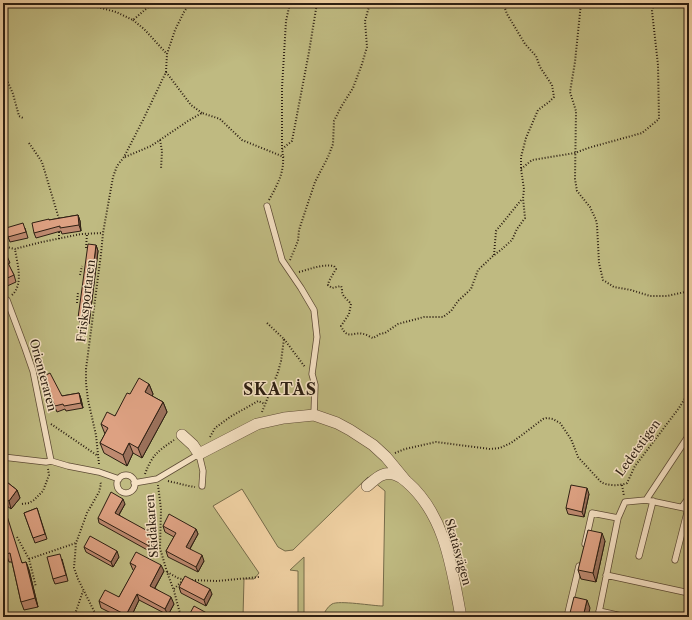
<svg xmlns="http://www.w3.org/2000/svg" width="692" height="620" viewBox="0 0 692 620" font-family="'Libre Caslon Text',serif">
  <rect width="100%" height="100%" fill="#f0d1a3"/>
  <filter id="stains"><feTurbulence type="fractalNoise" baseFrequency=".005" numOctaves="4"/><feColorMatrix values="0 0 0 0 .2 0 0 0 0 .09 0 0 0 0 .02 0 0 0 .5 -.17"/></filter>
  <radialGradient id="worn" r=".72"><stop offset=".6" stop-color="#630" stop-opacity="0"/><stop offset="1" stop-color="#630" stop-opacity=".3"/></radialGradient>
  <path fill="#bfba81" stroke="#766c4a" d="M 3,3 L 689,3 L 689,617 L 322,617 C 325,612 327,607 332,604 C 339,600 373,606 383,606 L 385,491 L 368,477 L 293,550 L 285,551 L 278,547 L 242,489 L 213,506 L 259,573 L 254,579 L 244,579 L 243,617 L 3,617 Z
    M 304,557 L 304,617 L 298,617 L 298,571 L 290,570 Z"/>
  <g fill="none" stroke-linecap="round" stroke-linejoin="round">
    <g stroke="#5e4c36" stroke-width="7">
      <path id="lane" d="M 267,206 L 282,260 L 301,288 L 314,310 L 317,337 L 312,374 L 315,385 L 314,415
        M 3,300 L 7,300 L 25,348 L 33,371 L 51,461
        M 3,457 L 46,462 L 51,461 L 68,466 L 99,472 L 119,479
        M117 484a9 9 0 1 1 18 0a9 9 0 1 1-18 0Z
        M 134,483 L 157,479 L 199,454 L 203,471 L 202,486
        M 646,500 L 689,435
        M 682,507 L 689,497
        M 585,544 L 592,513 L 618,518
        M 639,556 L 653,501
        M 675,560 L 688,509
        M 606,575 L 689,593
        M 599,611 L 626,617
        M 567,617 L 579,566
        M 598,617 L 618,518 L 625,502 L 646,500 L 689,509"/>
    </g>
    <g stroke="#5e4c36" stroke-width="12">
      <path id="street" d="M 182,435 L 193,445 L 199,454 L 257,424 L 284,418 L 314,415 L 337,423 L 350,430 L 373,445 L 386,457 L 405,480
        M 367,486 C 372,482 377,477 382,475 C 391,471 401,476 407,482 C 446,516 452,570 461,617"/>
    </g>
    <path stroke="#2d1f12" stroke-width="2" stroke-dasharray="1 2" stroke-linecap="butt" d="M 83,3 L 116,12 L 133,20 L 153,3
      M 581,3 L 575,62 L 570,92 L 576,111 L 575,179 L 577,191 L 590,207 L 596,220 L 597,225 L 599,263 L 603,280 L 614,287 L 631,290 L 650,296 L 667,296 L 685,292 L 689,289
      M 3,6 L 4,3
      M 133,20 L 144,29 L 167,54
      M 3,71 L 13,94 L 19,116 L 23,118
      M 166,72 L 191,105 L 202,113
      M 160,140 L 162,151 L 161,169
      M 29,143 L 42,162 L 59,219
      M 282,149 L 292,141 L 309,52 L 317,3
      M 125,157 L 151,146 L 188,121 L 202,113 L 220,119 L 242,140 L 284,157
      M 521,169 L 532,160 L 575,153 L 588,148 L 642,133 L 659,119 L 658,65 L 652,11 L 654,3
      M 269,200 C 279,182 286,169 282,149 L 282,88 L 286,21 L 290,3
      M 59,239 L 59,230
      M 3,246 L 15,249 L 42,242 L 81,234 L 103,233
      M 86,248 L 87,234
      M 494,255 L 496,231 L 522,199
      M 290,260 L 298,241 L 299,230 L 315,182 L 328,157 L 333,144 L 334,121 L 341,107 L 353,88 L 362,64 L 367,47 L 365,21 L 370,3
      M 299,272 C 311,269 321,264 334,266 L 336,269 L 329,281 L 328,285 L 332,288 L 341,286 C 342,288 342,290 342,292 C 343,297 349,301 351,304 L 349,314 L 341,326 C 348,341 353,331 363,334 C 366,334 370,337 373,338 L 380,334 L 385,333 L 398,324 L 424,317 L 443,317 L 451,311 L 458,301 L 471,289 L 478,270 L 493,256 L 502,249 L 512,240 L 517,229 L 525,218 L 523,198 L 524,189 L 521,169 L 521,157 L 526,138 L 538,110 L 549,102 L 554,97 L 552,85 L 540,67 L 536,56 L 525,44 L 507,14 L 503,3
      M 80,275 L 82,266
      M 12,295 C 24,284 17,263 15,249
      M 77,303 L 78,292
      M 284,339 L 305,367
      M 262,412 L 278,372 L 281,361 L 284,339 L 267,323
      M 51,424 L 98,456
      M 210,437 L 215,428 L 230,417 L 258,401 L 265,404
      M 395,453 L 405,449 L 436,442 L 490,449 L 500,448 L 511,443 L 522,435 L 543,419 L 547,418 L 553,419 L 560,423 L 571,439 L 578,457 L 601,482 C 608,486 619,486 627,483 L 635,466 L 679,408 L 689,392
      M 99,464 L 96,435 L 88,400 L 86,383 L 86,369 L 101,254 L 103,233 L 113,177 L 117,166 L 124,157 L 143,120 L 166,72 L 167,54 L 175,30 L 184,12 L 190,3
      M 145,474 C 152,455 158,451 174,440
      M 168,481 L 189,486 L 195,487
      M 158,485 L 161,509 L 160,548 L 167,572 L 174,591 L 181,617
      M 622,485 L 624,496
      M 22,504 L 29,503 L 34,500 L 43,491 L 49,475 L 48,469
      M 17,537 L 29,559 L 36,587
      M 29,559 L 76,543
      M 167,572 L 178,578 L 185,580
      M 192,580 L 217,581 L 259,577
      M 174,589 L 184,579
      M 74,617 L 83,591
      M 97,617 L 78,579 L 74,568 L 76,543 L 87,513 L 99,492 L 101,484 L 100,481"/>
    <use href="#lane" stroke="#f5e1c3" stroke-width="5.5"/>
    <use href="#street" stroke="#f5e1c3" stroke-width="11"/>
  </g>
  <path fill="#be8a70" stroke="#2d1f12" d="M 78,215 L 80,221 L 81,231 L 62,234 L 61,231 L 36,238 L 34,233 L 49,220 Z
    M 25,228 L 28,238 L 10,242 L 8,237 Z
    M 96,245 L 98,251 L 89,324 L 80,323 L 78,318 Z
    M 3,248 L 7,256 L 10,263 L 8,264 L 14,275 L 16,282 L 5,287 L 4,284 L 3,285 Z
    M 42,377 L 62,396 L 79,393 L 81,399 L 83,408 L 66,411 L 65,409 L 57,412 Z
    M 149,384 L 153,394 L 152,396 L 163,402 L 167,412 L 142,458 L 133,453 L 127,466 L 104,453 L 100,443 L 105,434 L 101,424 L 115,416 L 130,394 Z
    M 3,479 L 17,490 L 20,498 L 11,509 L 3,503 Z
    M 589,494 L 584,517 L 568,514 L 566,508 Z
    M 125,504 L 119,515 L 157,540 L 151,552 L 99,523 L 98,518 Z
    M 37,508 L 47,539 L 35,543 L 24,513 Z
    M 163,526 L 196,529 L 198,534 L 190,549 L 204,561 L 198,572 L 168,557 L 166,551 L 174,537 L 165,532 Z
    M 605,541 L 596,582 L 581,579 L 578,570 Z
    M 3,545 L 23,563 L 26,562 L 29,570 L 38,607 L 24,610 L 21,602 L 12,562 L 9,562 Z
    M 84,547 L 119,557 L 113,567 L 86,552 Z
    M 62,559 L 68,581 L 55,584 L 53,579 Z
    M 130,563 L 164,571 L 155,588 L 174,604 L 168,615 L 139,600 L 131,617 L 119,617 L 101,608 L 99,601 L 119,597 L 134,571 L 133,570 Z
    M 179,587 L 212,594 L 206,606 L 181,593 Z"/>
  <path fill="#9b715b" stroke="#2d1f12" d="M 78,215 L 80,221 L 81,231 L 79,225 Z
    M 96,245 L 98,251 L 89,324 L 87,319 Z
    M 149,384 L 153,394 L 149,403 L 145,392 Z
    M 79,393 L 81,399 L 83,408 L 81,403 Z
    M 163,402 L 167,412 L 142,458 L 138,448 Z
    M 129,443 L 133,453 L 127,466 L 123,455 Z
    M 587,488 L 589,494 L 584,517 L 582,512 Z
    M 17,490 L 20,498 L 11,509 L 9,501 Z
    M 123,499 L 125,504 L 117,518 L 115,513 Z
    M 196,529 L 198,534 L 188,552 L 186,547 Z
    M 602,533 L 605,541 L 596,582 L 593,573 Z
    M 155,535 L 157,540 L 151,552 L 149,546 Z
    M 117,551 L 119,557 L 113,567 L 111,562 Z
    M 202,555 L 204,561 L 198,572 L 196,567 Z
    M 26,562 L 29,570 L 38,607 L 35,598 Z
    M 161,565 L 164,571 L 152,593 L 150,586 Z
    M 210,589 L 212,594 L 206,606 L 204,600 Z
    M 137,594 L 139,600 L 131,617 L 126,617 L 126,615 Z
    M 171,597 L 174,604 L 168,615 L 165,609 Z
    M 587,600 L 590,608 L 588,617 L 583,617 Z"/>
  <path fill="#dda182" stroke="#2d1f12" d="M 78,215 L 79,225 L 60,228 L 60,226 L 34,233 L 32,223 L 49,219 L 49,220 Z
    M 23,223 L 26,232 L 8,237 L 6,228 Z
    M 88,244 L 96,245 L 87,319 L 78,318 Z
    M 3,248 L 7,256 L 5,257 L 14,275 L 3,280 Z
    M 50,373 L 62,396 L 79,393 L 81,403 L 64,406 L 63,404 L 55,406 L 42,377 Z
    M 139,378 L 149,384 L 145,392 L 163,402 L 138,448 L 129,443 L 123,455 L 100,443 L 108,428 L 101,424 L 107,412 L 115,416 L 127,393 L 130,394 Z
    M 3,479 L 17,490 L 9,501 L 3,497 Z
    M 571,485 L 587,488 L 582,512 L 566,508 Z
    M 111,492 L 123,499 L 115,513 L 155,535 L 149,546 L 98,518 Z
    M 37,508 L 45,534 L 33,538 L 24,513 Z
    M 169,514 L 196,529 L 186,547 L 202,555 L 196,567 L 166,551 L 176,533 L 163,526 Z
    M 7,516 L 22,563 L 26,562 L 35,598 L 21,602 L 10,553 L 6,554 L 3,545 L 3,517 Z
    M 588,530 L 602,533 L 593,573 L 578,570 Z
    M 90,536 L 117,551 L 111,562 L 84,547 Z
    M 136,552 L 161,565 L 150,586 L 171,597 L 165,609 L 137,594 L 126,615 L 99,601 L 105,590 L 119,597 L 136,566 L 130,563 Z
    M 60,554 L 66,575 L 53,579 L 47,557 Z
    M 185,576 L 210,589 L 204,600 L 179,587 Z
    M 574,597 L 587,600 L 583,617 L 569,617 Z
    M 194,606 L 214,617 L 188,617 Z"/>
  <g text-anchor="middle" stroke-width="3" stroke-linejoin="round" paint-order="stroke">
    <g font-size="12" fill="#2d1f12" stroke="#f5e1c3">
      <text transform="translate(86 301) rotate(-83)" y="4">Frisksportaren</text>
      <text transform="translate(43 375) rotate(75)" y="4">Orienteraren</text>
      <text transform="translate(638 448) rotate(-54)" y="4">Ledetstigen</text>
      <text transform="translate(152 526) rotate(-94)" y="4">Skidåkaren</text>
      <text transform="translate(458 552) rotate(74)" y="4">Skatåsvägen</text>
    </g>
    <g font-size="16" font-weight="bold" letter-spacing="1" fill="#2d1f12" stroke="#f5e1c3">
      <text x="280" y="395">SKATÅS</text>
    </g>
  </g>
  <rect width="692" height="620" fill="none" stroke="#f0d1a3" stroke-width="16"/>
  <rect x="4" y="4" width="684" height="612" fill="none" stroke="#2d1f12" stroke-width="2"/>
  <rect x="8" y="8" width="676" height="604" fill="none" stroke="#2d1f12"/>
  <rect width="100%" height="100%" filter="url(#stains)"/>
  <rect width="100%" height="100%" fill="url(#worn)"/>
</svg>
